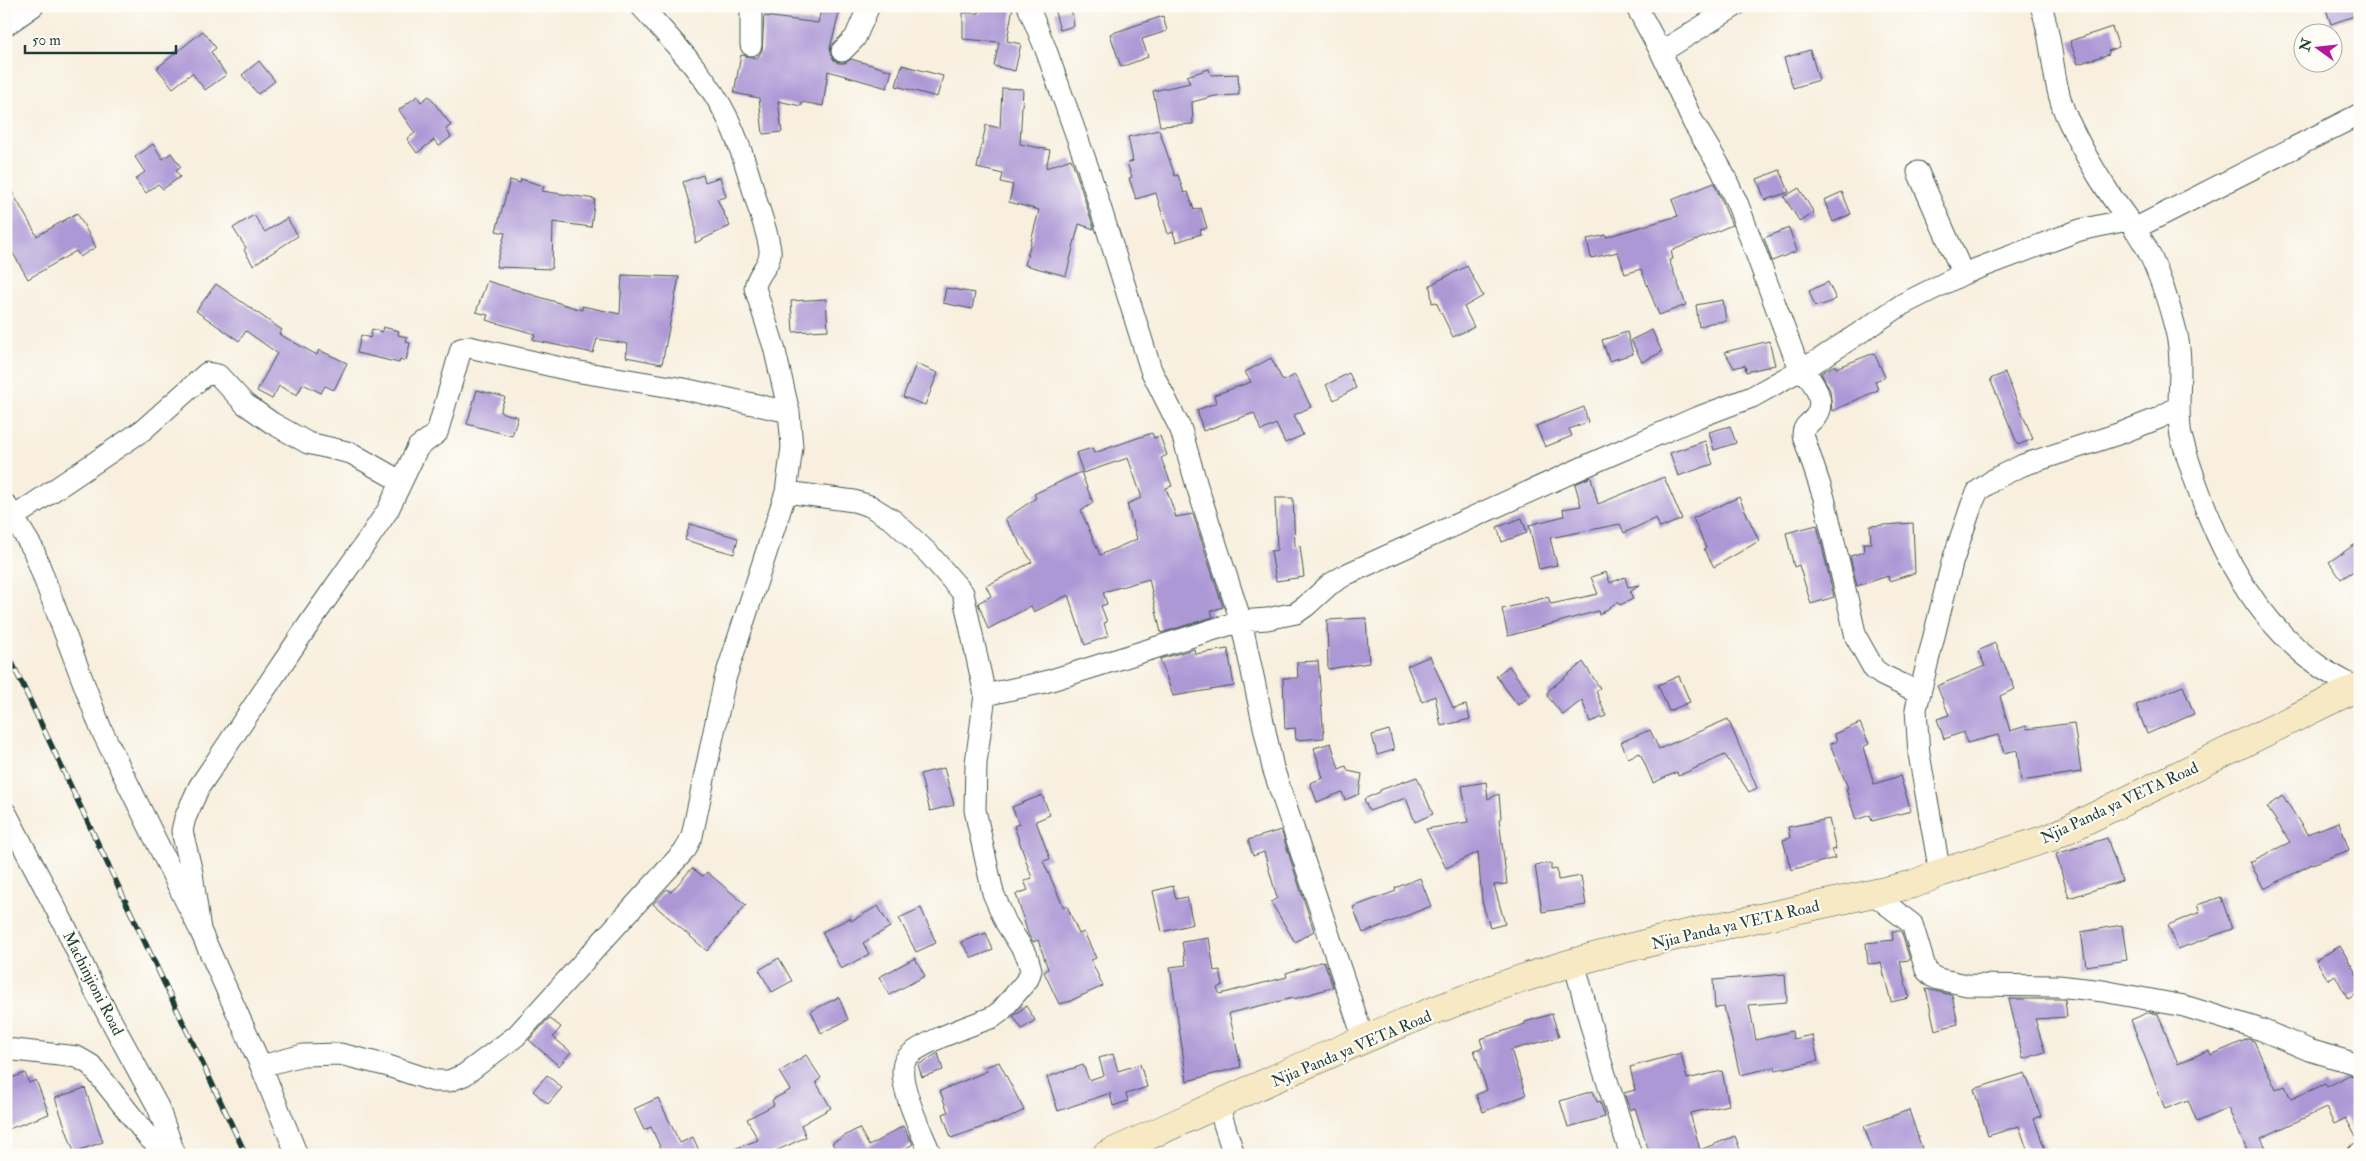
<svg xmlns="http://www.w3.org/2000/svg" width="2366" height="1161" viewBox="0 0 2366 1161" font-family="'IM FELL Double Pica',serif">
  <rect width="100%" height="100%" fill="#fdfcf7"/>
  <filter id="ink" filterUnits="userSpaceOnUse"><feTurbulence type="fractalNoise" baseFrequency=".02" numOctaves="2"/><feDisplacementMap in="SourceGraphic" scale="10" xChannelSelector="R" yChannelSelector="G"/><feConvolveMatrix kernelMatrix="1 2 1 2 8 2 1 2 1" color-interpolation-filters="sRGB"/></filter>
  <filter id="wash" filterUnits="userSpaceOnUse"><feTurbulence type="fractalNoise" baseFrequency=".0096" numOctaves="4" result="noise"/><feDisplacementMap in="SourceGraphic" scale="20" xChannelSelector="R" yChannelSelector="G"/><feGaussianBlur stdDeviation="1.12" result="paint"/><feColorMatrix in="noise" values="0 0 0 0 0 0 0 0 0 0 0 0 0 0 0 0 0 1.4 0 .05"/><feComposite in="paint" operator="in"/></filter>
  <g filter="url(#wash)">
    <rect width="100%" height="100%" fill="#f8efde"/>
    <g id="blocks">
      <path fill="#ad98d6" d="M 822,6 L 841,6 L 830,48 L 833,59 L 838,63 L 845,63 L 851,59 L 892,71 L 887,88 L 828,71 L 823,106 L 802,102 L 801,106 L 778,101 L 782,132 L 763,134 L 759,98 L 734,93 L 741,55 L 757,58 L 762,51 L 764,16 L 818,23 Z
        M 980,6 L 1013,6 L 1007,41 L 1021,44 L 1015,71 L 994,66 L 999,42 L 963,39 L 963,13 L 979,13 Z
        M 2325,6 L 2360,6 L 2360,14 L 2331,24 Z
        M 1071,8 L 1074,26 L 1060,30 L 1055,12 Z
        M 1163,16 L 1167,31 L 1142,39 L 1148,57 L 1121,67 L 1110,34 Z
        M 2112,27 L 2119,47 L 2108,51 L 2109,54 L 2078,64 L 2070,41 Z
        M 203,31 L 216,48 L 211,52 L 226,75 L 205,90 L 192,73 L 173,88 L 157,68 Z
        M 1810,50 L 1819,80 L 1793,88 L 1784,58 Z
        M 259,61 L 275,81 L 258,94 L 242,75 Z
        M 902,65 L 943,76 L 937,97 L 896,86 Z
        M 1209,69 L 1211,75 L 1238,74 L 1239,95 L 1215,96 L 1192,102 L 1193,124 L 1160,126 L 1153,91 L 1190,83 L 1187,76 Z
        M 1002,88 L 1023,89 L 1020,144 L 1050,150 L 1046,168 L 1071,159 L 1076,172 L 1094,229 L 1079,224 L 1066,276 L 1025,265 L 1039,210 L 1009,202 L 1013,185 L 1001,182 L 1003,174 L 977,168 L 986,125 L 1000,128 Z
        M 417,96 L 421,102 L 429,96 L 451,125 L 446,129 L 451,137 L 439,146 L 434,140 L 417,153 L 407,139 L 415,133 L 399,110 Z
        M 1159,130 L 1175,176 L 1178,175 L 1184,193 L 1188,192 L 1194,210 L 1201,208 L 1207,228 L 1200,230 L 1201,234 L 1176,242 L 1173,232 L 1168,234 L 1156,193 L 1136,199 L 1129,178 L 1132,177 L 1127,163 L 1133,161 L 1128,137 Z
        M 153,144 L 163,159 L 171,153 L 181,167 L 176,171 L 180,177 L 163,189 L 158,184 L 146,193 L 135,179 L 145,172 L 135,157 Z
        M 1780,170 L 1789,192 L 1765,200 L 1757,179 Z
        M 703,175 L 705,182 L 720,177 L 726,197 L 717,199 L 730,226 L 695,243 L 695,223 L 683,182 Z
        M 521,179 L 544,186 L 542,191 L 595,199 L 591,227 L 553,222 L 552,269 L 496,267 L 505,233 L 496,231 L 510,180 L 520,183 Z
        M 6,181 L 37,236 L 77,213 L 96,247 L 80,257 L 76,251 L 28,279 L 6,241 Z
        M 1714,183 L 1732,225 L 1671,251 L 1673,259 L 1669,260 L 1686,305 L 1659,315 L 1641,269 L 1625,274 L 1618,252 L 1591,258 L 1587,239 L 1606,235 L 1606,237 L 1678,216 L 1672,200 Z
        M 1799,188 L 1814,213 L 1800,222 L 1784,197 Z
        M 1842,192 L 1851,214 L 1833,222 L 1824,200 Z
        M 254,215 L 265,232 L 287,218 L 298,236 L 253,265 L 244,250 L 246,248 L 233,228 Z
        M 1789,228 L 1797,251 L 1772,261 L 1764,238 Z
        M 1467,266 L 1483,296 L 1464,307 L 1474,327 L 1453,337 L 1436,302 L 1432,303 L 1430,285 Z
        M 622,275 L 679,277 L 662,364 L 626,357 L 628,344 L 597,339 L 593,353 L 533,340 L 535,334 L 486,320 L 488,315 L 476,312 L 487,281 L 582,310 L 582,306 L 620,314 Z
        M 1828,282 L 1836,299 L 1825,304 L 1815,306 L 1809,291 Z
        M 216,284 L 282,330 L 279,334 L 317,355 L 319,350 L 347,363 L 334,390 L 325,386 L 321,393 L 303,384 L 297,395 L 279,386 L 272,399 L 257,391 L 277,353 L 246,331 L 239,341 L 196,311 Z
        M 946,288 L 975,293 L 972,309 L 943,303 Z
        M 826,299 L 828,330 L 793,332 L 791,301 Z
        M 1723,300 L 1726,321 L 1710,323 L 1699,327 L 1696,305 Z
        M 383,327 L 399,331 L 398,335 L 407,337 L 406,342 L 410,343 L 406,361 L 400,359 L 399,363 L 357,353 L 361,335 L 370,338 L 372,329 L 382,332 Z
        M 1652,330 L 1662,352 L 1642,362 L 1631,340 Z
        M 1627,332 L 1633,354 L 1609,361 L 1602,340 Z
        M 1769,341 L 1775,365 L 1746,372 L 1745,365 L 1734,368 L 1725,352 Z
        M 1874,353 L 1885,377 L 1875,381 L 1878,390 L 1832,411 L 1830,390 L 1821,373 L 1835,365 L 1836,368 Z
        M 1271,358 L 1283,381 L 1295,375 L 1311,407 L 1294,415 L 1303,435 L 1285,443 L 1276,424 L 1261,431 L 1254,413 L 1203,431 L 1197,410 L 1216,403 L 1214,395 L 1251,382 L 1245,372 Z
        M 916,364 L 938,373 L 925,405 L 903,397 Z
        M 1349,373 L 1356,388 L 1334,400 L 1326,385 Z
        M 2005,373 L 2033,439 L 2018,445 L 1990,379 Z
        M 477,390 L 505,397 L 500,412 L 518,417 L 512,436 L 467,424 Z
        M 1584,407 L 1588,422 L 1569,429 L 1572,436 L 1545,447 L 1536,426 Z
        M 1730,426 L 1736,443 L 1714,450 L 1709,432 Z
        M 1152,433 L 1154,438 L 1160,436 L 1167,455 L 1161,458 L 1172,486 L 1166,488 L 1176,517 L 1193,514 L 1223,607 L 1211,611 L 1213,617 L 1161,633 L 1149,579 L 1103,592 L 1107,604 L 1101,606 L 1107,622 L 1104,623 L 1108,636 L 1085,645 L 1068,595 L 1034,612 L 1031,606 L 988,629 L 978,603 L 991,596 L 986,586 L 1032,562 L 1005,519 L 1036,498 L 1034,494 L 1081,472 L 1093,503 L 1081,511 L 1100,555 L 1137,539 L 1127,504 L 1141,498 L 1141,495 L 1128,458 L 1083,473 L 1076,453 L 1092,448 L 1094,453 Z
        M 1705,441 L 1713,464 L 1678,476 L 1670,453 Z
        M 1591,477 L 1598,504 L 1664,477 L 1682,519 L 1660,528 L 1656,518 L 1624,533 L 1620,524 L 1550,538 L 1557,565 L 1539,569 L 1529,525 L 1564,516 L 1563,509 L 1581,506 L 1575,484 Z
        M 1739,497 L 1759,541 L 1714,567 L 1704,549 L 1706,548 L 1693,518 Z
        M 1275,498 L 1293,498 L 1295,547 L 1300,546 L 1304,577 L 1276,581 L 1271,551 L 1277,550 Z
        M 1522,518 L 1527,533 L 1502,542 L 1497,527 Z
        M 1913,523 L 1915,573 L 1889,581 L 1888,576 L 1857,586 L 1850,556 L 1864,552 L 1863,543 L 1871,543 L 1870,526 Z
        M 690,524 L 738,538 L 734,554 L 685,540 Z
        M 1817,525 L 1834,597 L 1811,604 L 1799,565 L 1794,567 L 1786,533 Z
        M 2360,541 L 2360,567 L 2341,579 L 2329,562 Z
        M 1606,572 L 1610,583 L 1625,577 L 1628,587 L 1640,585 L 1630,592 L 1633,599 L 1620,605 L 1617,602 L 1599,615 L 1598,611 L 1508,636 L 1502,609 L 1548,597 L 1551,604 L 1598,594 L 1591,577 Z
        M 1366,618 L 1369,663 L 1328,669 L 1327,620 Z
        M 1995,643 L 2015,689 L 2000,696 L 2010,731 L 2026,726 L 2027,729 L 2074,723 L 2081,772 L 2021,781 L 2017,750 L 2004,753 L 1998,735 L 1967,743 L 1964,732 L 1944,739 L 1937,719 L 1949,715 L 1937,686 L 1985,666 L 1978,651 Z
        M 1194,649 L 1195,654 L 1228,649 L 1234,686 L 1173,696 L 1160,659 Z
        M 1430,656 L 1453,708 L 1466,705 L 1470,719 L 1441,726 L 1435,696 L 1422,702 L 1407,666 Z
        M 1318,661 L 1324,738 L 1296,740 L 1295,728 L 1285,729 L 1283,678 L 1298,678 L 1297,662 Z
        M 1583,662 L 1600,688 L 1596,691 L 1606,716 L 1590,722 L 1582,700 L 1563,715 L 1548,697 L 1548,691 Z
        M 1509,666 L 1531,696 L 1518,705 L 1496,676 Z
        M 1679,676 L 1690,702 L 1669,711 L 1658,685 Z
        M 2183,686 L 2194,714 L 2147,734 L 2136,705 Z
        M 1728,719 L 1757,788 L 1749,792 L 1725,755 L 1678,776 L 1677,772 L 1653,783 L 1640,753 L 1628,758 L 1621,742 L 1650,730 L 1659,749 Z
        M 1860,723 L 1869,744 L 1863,747 L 1874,784 L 1900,776 L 1911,811 L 1872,821 L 1870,815 L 1856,820 L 1846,789 L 1848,788 L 1830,744 L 1837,741 L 1834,734 Z
        M 1389,730 L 1394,750 L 1377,755 L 1372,735 Z
        M 1331,743 L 1339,769 L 1346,766 L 1348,771 L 1362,774 L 1359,794 L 1345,800 L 1342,792 L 1317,802 L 1310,783 L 1323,778 L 1314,748 Z
        M 944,768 L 954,805 L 930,811 L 920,774 Z
        M 1417,777 L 1433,814 L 1415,822 L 1406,798 L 1369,811 L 1364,799 L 1380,792 L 1380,790 Z
        M 1486,782 L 1488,799 L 1499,794 L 1501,818 L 1499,819 L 1507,884 L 1494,885 L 1505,924 L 1490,928 L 1482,901 L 1478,852 L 1446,868 L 1426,829 L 1468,822 L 1462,786 Z
        M 1042,795 L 1050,815 L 1036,821 L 1050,859 L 1043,861 L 1064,908 L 1067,906 L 1079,934 L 1084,932 L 1096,958 L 1091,960 L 1103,986 L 1072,1000 L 1072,1001 L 1059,1004 L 1044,972 L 1048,969 L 1038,940 L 1033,942 L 1028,934 L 1016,894 L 1028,890 L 1024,881 L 1032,878 L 1014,826 L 1019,824 L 1012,807 Z
        M 2283,796 L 2307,834 L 2339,822 L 2349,850 L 2310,865 L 2264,889 L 2250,862 L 2290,842 L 2267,807 Z
        M 1829,819 L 1836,849 L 1832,850 L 1835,858 L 1791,870 L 1783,840 L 1790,838 L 1788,827 Z
        M 1281,830 L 1314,931 L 1295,942 L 1271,902 L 1277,898 L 1264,852 L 1253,856 L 1248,840 Z
        M 2107,838 L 2122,881 L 2069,898 L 2056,854 Z
        M 1551,863 L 1551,870 L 1557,869 L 1558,880 L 1581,876 L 1586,905 L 1542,912 L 1535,865 Z
        M 692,868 L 703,876 L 707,872 L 746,905 L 707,951 L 653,904 L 667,889 L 671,892 Z
        M 1420,878 L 1431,906 L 1363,933 L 1353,907 L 1396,891 L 1395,888 Z
        M 1173,886 L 1176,899 L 1187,897 L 1193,924 L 1162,932 L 1153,891 Z
        M 2221,897 L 2232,929 L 2178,949 L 2168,925 L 2200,912 L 2197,905 Z
        M 878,906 L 890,927 L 863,943 L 869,954 L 841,969 L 822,932 L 850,918 L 851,921 Z
        M 921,908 L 936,943 L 916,952 L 899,918 Z
        M 2122,925 L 2127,960 L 2086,966 L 2081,932 Z
        M 1892,931 L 1901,931 L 1910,960 L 1900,961 L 1909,998 L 1891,1002 L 1881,963 L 1868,964 L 1866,943 L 1893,940 Z
        M 986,933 L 993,950 L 972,958 L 961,942 Z
        M 1209,938 L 1214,971 L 1220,970 L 1223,985 L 1217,988 L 1220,994 L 1287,977 L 1286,973 L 1324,961 L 1333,987 L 1294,999 L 1293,998 L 1229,1013 L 1241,1067 L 1187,1081 L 1170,967 L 1186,965 L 1182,942 Z
        M 2340,946 L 2360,980 L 2360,992 L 2348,999 L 2335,975 L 2328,980 L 2316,960 Z
        M 779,958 L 792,981 L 772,992 L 759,970 Z
        M 915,958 L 925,976 L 889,995 L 879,977 Z
        M 1785,974 L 1787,1002 L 1749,1005 L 1756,1040 L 1792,1031 L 1793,1039 L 1812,1035 L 1818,1061 L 1776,1070 L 1775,1067 L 1740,1075 L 1724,1007 L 1715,1008 L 1713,980 Z
        M 1926,989 L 1952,995 L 1958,1024 L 1935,1030 Z
        M 839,997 L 848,1020 L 821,1033 L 811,1011 Z
        M 2009,999 L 2065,999 L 2067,1017 L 2035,1019 L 2045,1052 L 2023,1059 Z
        M 1026,1006 L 1035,1020 L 1022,1029 L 1013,1016 Z
        M 2149,1012 L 2158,1014 L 2178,1064 L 2209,1050 L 2211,1055 L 2248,1039 L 2254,1041 L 2276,1090 L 2285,1086 L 2291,1099 L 2325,1084 L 2327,1087 L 2349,1075 L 2360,1077 L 2360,1141 L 2358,1141 L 2346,1118 L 2334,1124 L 2326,1108 L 2261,1138 L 2270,1155 L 2249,1155 L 2228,1108 L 2197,1122 L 2188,1100 L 2165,1109 L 2131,1020 Z
        M 1552,1014 L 1559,1037 L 1511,1050 L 1526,1095 L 1483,1112 L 1476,1095 L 1487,1090 L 1474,1050 L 1483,1048 L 1480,1039 L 1525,1024 L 1525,1022 Z
        M 549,1018 L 561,1027 L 553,1037 L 571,1052 L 559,1066 L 529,1040 Z
        M 938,1053 L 943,1070 L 922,1077 L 918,1065 Z
        M 1681,1053 L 1687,1079 L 1722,1071 L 1729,1105 L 1690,1113 L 1700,1150 L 1735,1136 L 1742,1155 L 1650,1155 L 1635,1108 L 1630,1110 L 1624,1093 L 1635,1090 L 1630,1067 Z
        M 1113,1054 L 1118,1071 L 1140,1064 L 1147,1087 L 1126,1094 L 1128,1101 L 1113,1106 L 1110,1093 L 1058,1111 L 1047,1077 L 1083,1065 L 1089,1080 L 1104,1075 L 1099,1058 Z
        M 806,1055 L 821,1078 L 816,1082 L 831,1108 L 801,1125 L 806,1137 L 767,1155 L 723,1155 L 723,1153 L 758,1140 L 747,1119 L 774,1105 L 772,1100 L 790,1090 L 779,1072 Z
        M 999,1062 L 1024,1110 L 1009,1118 L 951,1138 L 943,1114 L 948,1112 L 940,1091 L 987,1071 L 985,1067 Z
        M 25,1073 L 29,1083 L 36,1080 L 49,1114 L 6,1130 L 6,1080 Z
        M 2025,1073 L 2041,1116 L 2034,1119 L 2047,1155 L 2029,1155 L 2019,1126 L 1988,1136 L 1974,1089 Z
        M 547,1075 L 562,1088 L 548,1104 L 533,1091 Z
        M 85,1088 L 103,1142 L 74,1152 L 55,1098 Z
        M 1593,1091 L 1597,1102 L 1600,1101 L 1605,1117 L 1568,1127 L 1560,1101 Z
        M 658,1098 L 680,1143 L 693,1137 L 701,1155 L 654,1155 L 662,1151 L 651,1127 L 644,1130 L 634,1109 Z
        M 1909,1110 L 1924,1155 L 1874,1155 L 1864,1126 Z
        M 903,1126 L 913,1144 L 895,1155 L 839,1155 L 832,1143 L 859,1128 L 869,1146 Z"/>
    </g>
  </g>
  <g filter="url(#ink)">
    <use href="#blocks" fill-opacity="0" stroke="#40584e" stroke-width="1"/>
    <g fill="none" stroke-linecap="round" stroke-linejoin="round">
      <g stroke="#40584e" stroke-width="23">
        <path id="street" d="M 1028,6 L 1046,50 L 1088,168 L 1151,370 L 1181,430 L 1197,486 L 1241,621 L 1273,768 L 1364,1040
          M 1636,6 L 1661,52 L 1693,122 L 1720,167 L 1738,205 L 1794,355 C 1803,372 1831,397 1815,417 C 1810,424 1803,425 1803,435 L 1824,498 L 1856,637 L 1874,669 L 1882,675 L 1918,692
          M 2041,6 C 2054,43 2051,84 2068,120 C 2080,146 2095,172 2111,196 C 2123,213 2137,230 2147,249 C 2160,275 2169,303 2176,331 C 2185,366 2175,401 2181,436 C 2207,525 2244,614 2323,669 C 2334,676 2346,682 2357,688
          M 6,25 L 33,6
          M 751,45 L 751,6
          M 842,51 L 855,38 L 869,6
          M 1661,52 L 1735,6
          M 1918,172 L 1963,274
          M 2134,229 L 2360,114
          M 786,492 L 854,501 L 870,506 L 894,521 L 929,554 L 963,593 L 985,695 L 976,763 L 975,810 L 993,893 L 1006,923 L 1027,956 L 1031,970 L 1028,979 L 1001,1011 L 993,1017 C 975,1024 912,1045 905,1061 C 895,1080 923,1135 931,1155
          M 6,505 L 33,549 L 101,729 L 200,930 L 261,1066 L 297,1155
          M 14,517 L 143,430 L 207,373 L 218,375 L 245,404 L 272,423 L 308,443 L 351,453 L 400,481
          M 985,695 L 1045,682 L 1241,621 L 1267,619 L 1296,613 L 1306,606 L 1329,585 L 1347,574 L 1597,461 L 1696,418 L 1752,397 L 1820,359 L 1903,304 L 1963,274 L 2080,230 L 2127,220
          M 6,813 L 67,930 L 94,989 L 158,1107 L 175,1155
          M 1940,873 L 1919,754 L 1916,709 L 1952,563 L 1972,504 L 1978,491 L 1996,478 L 2023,465 L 2121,433 L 2159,418 L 2179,406
          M 1873,894 L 1912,924 L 1926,970 L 1932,976 L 1938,979 L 1967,985 L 2058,986 L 2103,991 L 2184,1006 L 2262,1030 L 2309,1050 L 2360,1065
          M 200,930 L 192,873 L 182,831 L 185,818 L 199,787 L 313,618 L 367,541 L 388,510 L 418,447 L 437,433 L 461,349 L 469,347 L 574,371 L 684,389 L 789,412
          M 1574,962 L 1600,1059 L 1631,1155
          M 6,1049 L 77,1057 L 91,1065 L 148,1137 L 169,1155
          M 261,1066 L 303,1055 L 340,1054 L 385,1065 L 434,1081 L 449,1081 L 464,1075 L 516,1036 L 686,849 L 692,836 L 725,679 L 786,492 L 792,447 L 789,412 L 774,347 L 755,288 C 756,274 772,265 770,250 C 768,235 762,218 757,203 C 749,174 740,143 727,117 C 707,76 671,40 641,6
          M 1218,1105 L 1234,1155
          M 2357,1155 L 2360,1153"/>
      </g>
      <g stroke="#40584e" stroke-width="29">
        <path id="secondary" d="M 1106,1155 C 1260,1087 1413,1009 1575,962 C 1687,930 1801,911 1914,884 L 1940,873 L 2052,837 L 2360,686"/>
      </g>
      <use href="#street" stroke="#fff" stroke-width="21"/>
      <use href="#secondary" stroke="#f7e9c3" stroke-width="28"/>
      <g stroke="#1f3d34" stroke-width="5.5">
        <path id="rail" d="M 6,650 L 246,1155"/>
      </g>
      <use href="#rail" stroke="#fdfcf7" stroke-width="4" stroke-dasharray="11" stroke-linecap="butt"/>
    </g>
  </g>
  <g text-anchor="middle" stroke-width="4.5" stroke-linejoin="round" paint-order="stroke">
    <g font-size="16" fill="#1f3d34" stroke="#fdfcf7">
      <text transform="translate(2119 802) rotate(-25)" y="6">Njia Panda ya VETA Road</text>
      <text transform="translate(1735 924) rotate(-13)" y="6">Njia Panda ya VETA Road</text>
      <text transform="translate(94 983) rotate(63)" y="6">Machinjioni Road</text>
      <text transform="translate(1351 1048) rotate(-23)" y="6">Njia Panda ya VETA Road</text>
    </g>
  </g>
  <rect width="2366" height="1161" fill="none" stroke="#fdfcf7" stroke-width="25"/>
  <g transform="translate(2318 48) rotate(285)"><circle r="24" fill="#fdfcf7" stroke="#a4b0a9"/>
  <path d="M0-4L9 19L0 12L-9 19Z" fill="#b5179e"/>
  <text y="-8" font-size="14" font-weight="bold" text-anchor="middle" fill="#1f3d34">N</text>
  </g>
  <path d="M25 45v8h151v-8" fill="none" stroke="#1f3d34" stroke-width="2.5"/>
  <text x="32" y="45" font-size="15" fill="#1f3d34" stroke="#fdfcf7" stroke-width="4" paint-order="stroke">50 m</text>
</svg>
